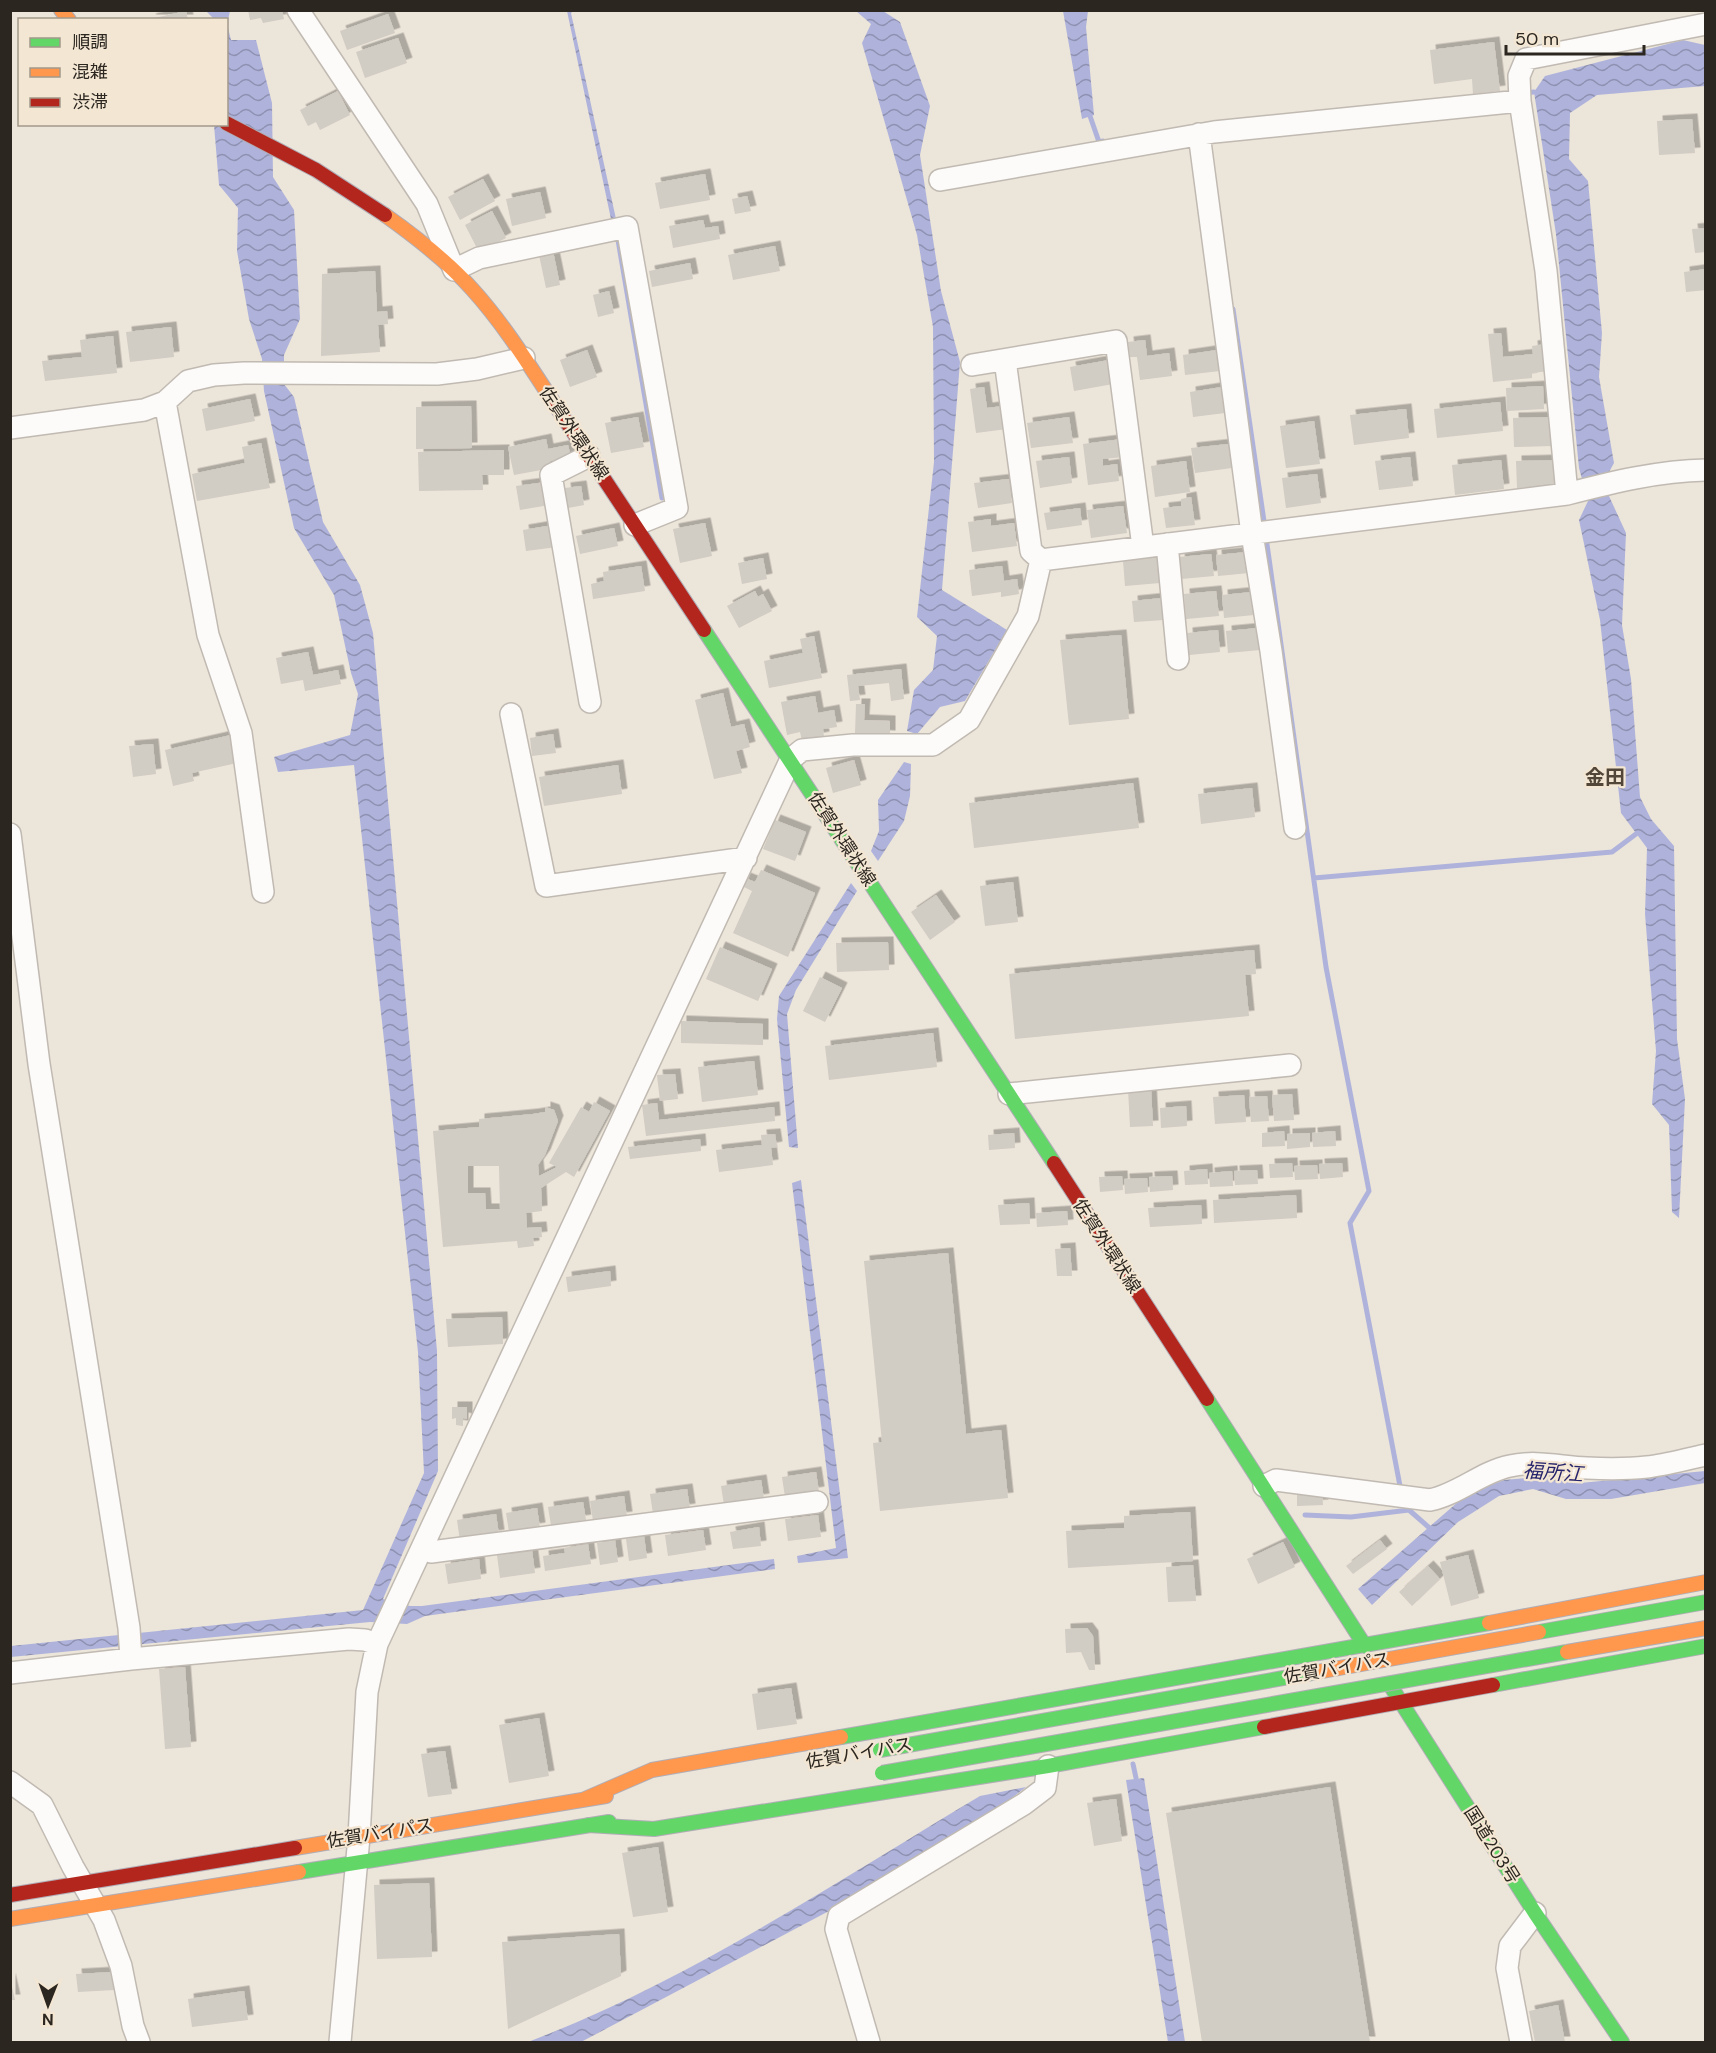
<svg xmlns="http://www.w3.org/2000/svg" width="1716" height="2053" viewBox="0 0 1716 2053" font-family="'DM Sans','Noto Sans JP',sans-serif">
  <defs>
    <pattern id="water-waves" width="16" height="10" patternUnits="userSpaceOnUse" patternTransform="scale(1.5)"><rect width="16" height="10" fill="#afb3db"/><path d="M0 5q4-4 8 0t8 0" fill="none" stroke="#8f91b1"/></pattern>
    <filter id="shadow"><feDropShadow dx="5.5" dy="-5.5" stdDeviation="0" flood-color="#0004"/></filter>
  </defs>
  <rect width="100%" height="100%" fill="#ece5da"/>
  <path fill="url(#water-waves)" d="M 206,11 L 230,11 L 227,24 L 231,40 L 256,40 L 272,103 L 273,177 L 294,210 L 300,319 L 284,355 L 284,384 L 294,397 L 323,522 L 360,585 L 373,633 L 437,1351 L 438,1471 L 383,1599 L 410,1606 L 422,1606 L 774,1559 L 775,1569 L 425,1616 L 407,1624 L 370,1622 L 11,1657 L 11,1646 L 363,1610 L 424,1473 L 418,1352 L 354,765 L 278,772 L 274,757 L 350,735 L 358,694 L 351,673 L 334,595 L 294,528 L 264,391 L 262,359 L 249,319 L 237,251 L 238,208 L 219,185 L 214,125 L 226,124 L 226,20 L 214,19 Z
    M 567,11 L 573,11 L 571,13 L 616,219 L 611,219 Z
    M 856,11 L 883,11 L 900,22 L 930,106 L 920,155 L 941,291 L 960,362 L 942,590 L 1007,630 L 965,701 L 940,707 L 917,734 L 907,731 L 914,690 L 933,670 L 937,636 L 917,617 L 934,462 L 933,327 L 917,235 L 862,43 L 871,24 Z
    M 1063,11 L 1088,11 L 1086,27 L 1094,115 L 1082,119 Z
    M 1683,40 L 1705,45 L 1705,86 L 1597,95 L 1570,113 L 1569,159 L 1588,181 L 1602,333 L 1599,377 L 1614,463 L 1603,483 L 1626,533 L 1622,625 L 1631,679 L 1640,797 L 1651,819 L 1674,846 L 1677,1039 L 1685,1099 L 1679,1218 L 1672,1212 L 1669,1125 L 1652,1104 L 1656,1051 L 1645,914 L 1647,848 L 1621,813 L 1600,620 L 1579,520 L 1588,501 L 1579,468 L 1556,234 L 1534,92 L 1545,76 Z
    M 904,762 L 911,764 L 910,796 L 904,821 L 878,861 L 871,851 L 879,831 L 878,800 Z
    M 851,883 L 857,891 L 796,990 L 787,1014 L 798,1148 L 789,1147 L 777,1019 L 779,996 Z
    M 801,1180 L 848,1558 L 798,1563 L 797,1556 L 836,1548 L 792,1183 Z
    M 1705,1471 L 1705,1483 L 1611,1499 L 1566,1499 L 1533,1489 L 1499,1496 L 1458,1522 L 1372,1605 L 1358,1589 L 1467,1494 L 1504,1480 L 1538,1477 L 1580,1483 Z
    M 1144,1778 L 1185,2042 L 1168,2042 L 1126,1780 Z
    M 1026,1787 L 982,1821 L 829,1911 L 581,2042 L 528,2042 C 688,1981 833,1884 980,1796 Z"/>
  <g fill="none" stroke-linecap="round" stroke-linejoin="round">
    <path stroke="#afb3db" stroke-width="5" d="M 1523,93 L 1534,92
      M 1090,116 L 1099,142 L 1103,141
      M 617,234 L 662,498
      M 1233,309 L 1265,528
      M 1266,537 L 1326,967 L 1369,1191 L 1350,1223 L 1400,1486
      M 1314,878 L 1612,852 L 1636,834
      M 1305,1515 L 1351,1517 L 1409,1510 L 1433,1531
      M 1133,1764 L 1136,1778"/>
  </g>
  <path fill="#d1ccc4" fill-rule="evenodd" filter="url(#shadow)" d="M 248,10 L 282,10 L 284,19 L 263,23 L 261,18 L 250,20 Z
    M 186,11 L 188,20 L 151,20 L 150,19 Z
    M 388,14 L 395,33 L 347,50 L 340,31 Z
    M 398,38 L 407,63 L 365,78 L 356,52 Z
    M 1494,42 L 1500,91 L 1473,94 L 1472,79 L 1434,84 L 1430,50 Z
    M 338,91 L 350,115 L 320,130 L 316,122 L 308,126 L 300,110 Z
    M 1692,119 L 1695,153 L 1659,155 L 1657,121 Z
    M 705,174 L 710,200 L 660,209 L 655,183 Z
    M 483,179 L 495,201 L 460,220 L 448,197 Z
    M 540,192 L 546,218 L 512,226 L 506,199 Z
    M 747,196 L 751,211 L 735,214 L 732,199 Z
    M 492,211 L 506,238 L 479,252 L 465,225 Z
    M 703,220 L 705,228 L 718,226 L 720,239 L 673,248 L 669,226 Z
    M 1706,228 L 1706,252 L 1695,253 L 1692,229 Z
    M 775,246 L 780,271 L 733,280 L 728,255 Z
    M 553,251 L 560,285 L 546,288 L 539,255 Z
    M 690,263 L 693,279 L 652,287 L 649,271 Z
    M 1706,269 L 1706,290 L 1686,292 L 1684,272 Z
    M 375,271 L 377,312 L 387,311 L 388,324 L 378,325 L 380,352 L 321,356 L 322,274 Z
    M 609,291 L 614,313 L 598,317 L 593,295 Z
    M 171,327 L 174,357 L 130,362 L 126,332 Z
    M 1501,333 L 1503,357 L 1533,354 L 1532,346 L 1546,344 L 1549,371 L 1532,373 L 1532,378 L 1493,382 L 1488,334 Z
    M 113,336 L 117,373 L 45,381 L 42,361 L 82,357 L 80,340 Z
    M 1145,340 L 1147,356 L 1169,353 L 1172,376 L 1140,380 L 1137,357 L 1130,357 L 1128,342 Z
    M 587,350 L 597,377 L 570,387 L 560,360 Z
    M 1217,350 L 1220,371 L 1185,375 L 1183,355 Z
    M 1109,360 L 1113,384 L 1074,391 L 1070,367 Z
    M 1543,386 L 1544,409 L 1507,411 L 1506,388 Z
    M 984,387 L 987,408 L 1003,406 L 1007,429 L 976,433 L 970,389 Z
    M 1222,387 L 1225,413 L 1193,417 L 1190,392 Z
    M 250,399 L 255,421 L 206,431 L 202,409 Z
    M 1500,402 L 1503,431 L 1437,438 L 1434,409 Z
    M 471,406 L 472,448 L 416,449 L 416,407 Z
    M 1406,409 L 1409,438 L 1354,445 L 1350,415 Z
    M 638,417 L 644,447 L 611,453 L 605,423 Z
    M 1069,417 L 1073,443 L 1031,448 L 1027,423 Z
    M 1552,417 L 1553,446 L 1514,447 L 1513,418 Z
    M 1314,421 L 1320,464 L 1286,468 L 1280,426 Z
    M 546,439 L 548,449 L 568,445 L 571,457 L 550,461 L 552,468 L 514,475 L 508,447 Z
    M 1122,439 L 1124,457 L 1103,459 L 1103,466 L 1117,464 L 1119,481 L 1088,485 L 1083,444 Z
    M 261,443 L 270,488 L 197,501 L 192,474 L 245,463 L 242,447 Z
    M 1228,444 L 1232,468 L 1195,473 L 1191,448 Z
    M 504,450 L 504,475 L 482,475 L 483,490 L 419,491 L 418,452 Z
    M 1069,457 L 1072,483 L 1040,488 L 1036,461 Z
    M 1410,457 L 1413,486 L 1379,490 L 1375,461 Z
    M 1501,460 L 1504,489 L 1455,495 L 1452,465 Z
    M 1556,460 L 1557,486 L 1517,488 L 1516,461 Z
    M 1186,461 L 1190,492 L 1155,497 L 1151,466 Z
    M 1317,474 L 1321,503 L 1286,508 L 1282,478 Z
    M 1009,479 L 1012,503 L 978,508 L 974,483 Z
    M 546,482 L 549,505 L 520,510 L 516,486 Z
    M 581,486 L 584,505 L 568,508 L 565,488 Z
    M 1191,497 L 1195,525 L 1166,528 L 1163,508 L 1181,506 L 1181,499 Z
    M 1123,506 L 1127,533 L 1091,538 L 1087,510 Z
    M 1080,508 L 1082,525 L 1047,530 L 1044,513 Z
    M 991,519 L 991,526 L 1014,523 L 1017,546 L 972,552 L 968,522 Z
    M 705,523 L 712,556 L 680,563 L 673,529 Z
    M 553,525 L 557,547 L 526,551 L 523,530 Z
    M 614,528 L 618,546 L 580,554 L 576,536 Z
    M 1247,552 L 1249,573 L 1218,576 L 1216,555 Z
    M 1211,554 L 1214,576 L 1181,579 L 1179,557 Z
    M 1157,557 L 1160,583 L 1125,586 L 1123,561 Z
    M 763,558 L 767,579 L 742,584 L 738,563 Z
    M 641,566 L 645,591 L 593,599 L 591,584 L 604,581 L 603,572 Z
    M 1002,566 L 1004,581 L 1017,579 L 1019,594 L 1001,597 L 1001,592 L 972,596 L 969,570 Z
    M 755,591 L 758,597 L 763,594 L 772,611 L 739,628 L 727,606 Z
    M 1216,591 L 1219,616 L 1186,619 L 1184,594 Z
    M 1252,592 L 1254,615 L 1224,618 L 1222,595 Z
    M 1162,598 L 1164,620 L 1134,622 L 1132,601 Z
    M 1258,628 L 1260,650 L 1228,653 L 1226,631 Z
    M 1218,630 L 1220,652 L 1189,655 L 1187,633 Z
    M 1121,635 L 1129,719 L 1069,725 L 1060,640 Z
    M 814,636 L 822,678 L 769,688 L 764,661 L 803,653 L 800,639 Z
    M 308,652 L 313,675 L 338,670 L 341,684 L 305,691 L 303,680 L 281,684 L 276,658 Z
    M 901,669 L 904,699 L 891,701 L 889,683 L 858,686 L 860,700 L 850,701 L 847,675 Z
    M 723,693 L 731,727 L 744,724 L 750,747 L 736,751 L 742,773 L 714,779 L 695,700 Z
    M 815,696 L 818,713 L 834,710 L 837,727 L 823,729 L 824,737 L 802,741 L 800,732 L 787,735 L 781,702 Z
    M 856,704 L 865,704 L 864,720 L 890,721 L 890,736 L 855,734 Z
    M 553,734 L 556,753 L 532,756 L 530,738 Z
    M 231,735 L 237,763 L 192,773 L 194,781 L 173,786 L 165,750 Z
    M 153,744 L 156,774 L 133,777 L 129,746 Z
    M 854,760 L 861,785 L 833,793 L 826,768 Z
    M 618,765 L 622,794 L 544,806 L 539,777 Z
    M 1133,783 L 1139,828 L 974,848 L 969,803 Z
    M 1252,788 L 1255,817 L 1201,824 L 1198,794 Z
    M 775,820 L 806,832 L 795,861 L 763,849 Z
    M 761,870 L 815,893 L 788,957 L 733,933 L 752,891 L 742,886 L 745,878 L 755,882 Z
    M 1013,882 L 1018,922 L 985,926 L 980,886 Z
    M 936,895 L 955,922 L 930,940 L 911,912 Z
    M 888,942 L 889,970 L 837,972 L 836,943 Z
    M 720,947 L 772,969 L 758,1001 L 706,979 Z
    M 1254,950 L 1256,974 L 1245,975 L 1249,1016 L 1015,1039 L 1009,974 Z
    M 820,977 L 842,988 L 825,1022 L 803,1011 Z
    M 681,1021 L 763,1024 L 763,1045 L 681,1043 Z
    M 933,1033 L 937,1067 L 829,1080 L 825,1046 Z
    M 754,1061 L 758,1095 L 702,1102 L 698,1067 Z
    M 675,1074 L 678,1099 L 660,1101 L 657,1075 Z
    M 1151,1088 L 1153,1126 L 1130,1127 L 1128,1089 Z
    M 1292,1094 L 1294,1120 L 1274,1121 L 1272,1095 Z
    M 1244,1095 L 1246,1122 L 1215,1124 L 1213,1097 Z
    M 1267,1096 L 1269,1121 L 1251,1122 L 1249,1097 Z
    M 594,1102 L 610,1111 L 574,1177 L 566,1172 L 541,1188 L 542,1211 L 526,1213 L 527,1228 L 541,1227 L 542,1237 L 533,1238 L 534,1246 L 518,1248 L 517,1241 L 443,1247 L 433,1131 L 479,1127 L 479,1119 L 533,1114 L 545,1112 L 545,1107 L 554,1110 L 558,1121 L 545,1155 L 538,1165 L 539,1176 L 557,1167 L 549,1163 L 581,1107 L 589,1112 ZM 468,1166 L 499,1166 L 500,1209 L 486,1209 L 485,1193 L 468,1193 Z
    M 657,1103 L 659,1120 L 774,1107 L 775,1121 L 646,1136 L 642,1105 Z
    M 1186,1106 L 1187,1126 L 1161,1128 L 1160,1108 Z
    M 1284,1131 L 1285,1146 L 1262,1147 L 1262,1133 Z
    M 1335,1131 L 1336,1146 L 1313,1147 L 1312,1133 Z
    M 1014,1133 L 1015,1148 L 989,1150 L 988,1135 Z
    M 1310,1133 L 1310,1147 L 1287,1149 L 1287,1134 Z
    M 775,1134 L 777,1147 L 771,1148 L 773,1165 L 719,1172 L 716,1150 L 762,1145 L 761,1135 Z
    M 700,1139 L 701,1151 L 630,1159 L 628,1147 Z
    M 1292,1163 L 1293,1177 L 1270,1178 L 1269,1164 Z
    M 1342,1163 L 1343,1177 L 1320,1179 L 1319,1164 Z
    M 1317,1165 L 1318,1179 L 1295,1180 L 1294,1166 Z
    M 1207,1169 L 1208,1184 L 1185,1185 L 1184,1171 Z
    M 1257,1170 L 1258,1184 L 1235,1185 L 1234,1171 Z
    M 1232,1171 L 1233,1186 L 1210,1187 L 1209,1173 Z
    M 1122,1176 L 1123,1190 L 1100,1192 L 1099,1177 Z
    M 1172,1176 L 1173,1190 L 1150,1192 L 1149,1177 Z
    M 1147,1178 L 1148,1192 L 1125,1194 L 1124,1179 Z
    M 1296,1195 L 1297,1218 L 1214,1223 L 1213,1200 Z
    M 1029,1203 L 1030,1224 L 1000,1225 L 998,1205 Z
    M 1201,1205 L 1202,1224 L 1150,1227 L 1148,1208 Z
    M 1067,1211 L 1068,1225 L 1037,1227 L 1036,1213 Z
    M 1070,1248 L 1072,1276 L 1057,1276 L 1055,1249 Z
    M 948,1253 L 966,1434 L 1001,1430 L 1008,1498 L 880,1511 L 873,1443 L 882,1442 L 864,1261 Z
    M 610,1271 L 611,1286 L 568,1292 L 566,1277 Z
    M 502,1317 L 503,1344 L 448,1347 L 446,1319 Z
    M 452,1407 L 467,1407 L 467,1419 L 463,1418 L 463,1426 L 456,1425 L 456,1418 L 452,1419 Z
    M 816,1472 L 819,1492 L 785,1497 L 782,1477 Z
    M 761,1480 L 764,1499 L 724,1505 L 721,1486 Z
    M 687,1489 L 690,1509 L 653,1514 L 650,1494 Z
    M 1322,1491 L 1323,1505 L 1297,1506 L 1297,1493 Z
    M 624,1496 L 627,1517 L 593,1521 L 590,1501 Z
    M 583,1502 L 586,1520 L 551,1525 L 548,1507 Z
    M 537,1508 L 540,1528 L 509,1532 L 506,1513 Z
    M 1190,1512 L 1193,1561 L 1068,1568 L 1066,1531 L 1124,1528 L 1124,1516 Z
    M 496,1514 L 499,1535 L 460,1541 L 457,1520 Z
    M 818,1515 L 821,1537 L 788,1541 L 785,1519 Z
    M 759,1527 L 761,1546 L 733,1549 L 730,1532 Z
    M 703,1530 L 706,1550 L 668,1556 L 665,1535 Z
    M 644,1536 L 647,1558 L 629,1561 L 626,1539 Z
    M 615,1540 L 618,1562 L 600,1565 L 597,1543 Z
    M 1380,1540 L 1387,1549 L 1353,1574 L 1346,1566 Z
    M 1283,1542 L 1295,1567 L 1258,1584 L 1247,1559 Z
    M 588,1544 L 591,1564 L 545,1571 L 543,1556 L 565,1553 L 564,1548 Z
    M 532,1550 L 535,1573 L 500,1578 L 497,1555 Z
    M 1468,1555 L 1479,1598 L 1451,1606 L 1440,1562 Z
    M 479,1559 L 481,1579 L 448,1584 L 445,1564 Z
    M 1193,1565 L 1196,1601 L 1168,1602 L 1166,1567 Z
    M 1428,1566 L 1440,1579 L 1412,1606 L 1399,1592 Z
    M 1087,1628 L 1093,1636 L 1095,1670 L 1089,1670 L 1081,1652 L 1066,1653 L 1065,1629 Z
    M 185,1667 L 191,1747 L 165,1749 L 159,1669 Z
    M 791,1688 L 797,1724 L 757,1730 L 752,1694 Z
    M 539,1718 L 549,1776 L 509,1783 L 499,1725 Z
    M 445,1751 L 452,1794 L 428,1797 L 421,1754 Z
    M 1330,1787 L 1370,2042 L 1202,2042 L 1166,1813 Z
    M 1116,1799 L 1122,1841 L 1094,1846 L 1087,1803 Z
    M 658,1847 L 668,1912 L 633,1917 L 622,1853 Z
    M 429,1883 L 432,1957 L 377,1959 L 374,1885 Z
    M 619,1934 L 621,1976 L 508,2029 L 502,1942 Z
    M 113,1972 L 114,1990 L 78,1992 L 76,1974 Z
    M 10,1978 L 15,2000 L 10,2000 Z
    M 244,1991 L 248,2020 L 192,2027 L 188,1999 Z
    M 1558,2005 L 1565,2042 L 1535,2042 L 1529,2011 Z"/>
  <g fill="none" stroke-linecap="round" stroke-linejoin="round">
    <g stroke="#c0bab2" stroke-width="24">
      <path id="street" d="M 298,10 L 427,204 L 454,270 L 479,258 L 627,227 L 677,508 L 635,525
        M 1199,134 L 1252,534 L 1271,651 L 1295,828
        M 940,180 L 1214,132 L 1520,101
        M 1005,360 L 1031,551 L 1041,560
        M 972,365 L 1116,341 L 1143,547
        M 165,402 L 208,635 L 241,733 L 263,892
        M 10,428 L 144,410 L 165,402 L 188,381 L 214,375 L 244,373 L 437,374 L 477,369 L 524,358
        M 589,456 L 551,475 L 590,702
        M 1567,494 L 1546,271 L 1520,101 L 1519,76 L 1526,59 L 1706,24
        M 1167,544 L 1178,659
        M 511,714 L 546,886 L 746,858
        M 10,834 L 39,1064 L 129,1628 L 131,1659
        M 1009,1094 L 1290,1065
        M 1264,1486 L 1276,1480 L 1430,1500 C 1459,1494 1481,1472 1510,1466 C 1536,1460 1561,1467 1587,1468 C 1607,1469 1628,1469 1647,1467 C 1666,1465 1686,1459 1706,1455
        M 422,1548 L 431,1552 L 817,1502
        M 10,1673 L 131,1659 L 349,1639 L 365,1640 L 377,1644
        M 10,1782 L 42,1805 L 73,1867 L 104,1920 L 121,1966 L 133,2026 L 139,2042
        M 340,2042 L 359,1837 L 367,1692 L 377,1644 L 791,759 L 802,750 L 853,745 L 933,745 L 969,720 L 1028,616 L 1041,560 L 1567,494 C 1613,482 1658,471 1706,470
        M 869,2042 L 836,1929 L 839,1916 L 1024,1804 L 1045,1788 L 1048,1766
        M 1521,2042 L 1507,1968 L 1510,1946 L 1535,1913"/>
    </g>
    <g stroke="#b0adb6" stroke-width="16">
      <path id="fast" d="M 704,630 L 1054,1163
        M 1207,1399 L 1365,1646
        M 1390,1685 L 1535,1913 L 1622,2042
        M 1493,1685 L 1706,1646
        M 841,1737 L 1489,1623
        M 588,1825 L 654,1829 L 1048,1766 L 1264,1727
        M 299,1872 L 609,1822"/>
    </g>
    <g stroke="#b0adb6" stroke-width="16">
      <path id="slow" d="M 61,10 L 69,20
        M 385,215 C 416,237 447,261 472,289 C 502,322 526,360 550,397
        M 1489,1623 L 1706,1582
        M 585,1799 L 652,1770 L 841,1737
        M 295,1848 L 606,1796
        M 10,1919 L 299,1872"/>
    </g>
    <g stroke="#b0adb6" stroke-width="16">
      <path id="jam" d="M 226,123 L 316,170 L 385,215
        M 550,397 L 704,630
        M 1054,1163 L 1207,1399
        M 1264,1727 L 1493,1685
        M 10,1895 L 295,1848"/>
    </g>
    <use href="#street" stroke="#fcfbf9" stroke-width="21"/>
    <use href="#fast" stroke="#63d668" stroke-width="14"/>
    <use href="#slow" stroke="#ff974d" stroke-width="14"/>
    <use href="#jam" stroke="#b3261e" stroke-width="14"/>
    <g stroke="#b0adb6" stroke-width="16" stroke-linecap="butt">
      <path id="fast-bridge" d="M 1539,1632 L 1706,1602
        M 880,1750 L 1317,1672
        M 882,1773 L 1567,1652"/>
    </g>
    <g stroke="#b0adb6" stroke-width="16" stroke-linecap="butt">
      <path id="slow-bridge" d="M 1567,1652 L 1706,1628
        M 1317,1672 L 1539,1632"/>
    </g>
    <use href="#fast-bridge" stroke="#63d668" stroke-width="14"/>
    <use href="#slow-bridge" stroke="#ff974d" stroke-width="14"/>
  </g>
  <g text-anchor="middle" stroke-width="4.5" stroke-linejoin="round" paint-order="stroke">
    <g font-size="18" fill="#2b261f" stroke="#f3e6d3">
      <text transform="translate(574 433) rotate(56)" y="6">佐賀外環状線</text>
      <text transform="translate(842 839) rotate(57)" y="6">佐賀外環状線</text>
      <text transform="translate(1107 1246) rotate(57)" y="6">佐賀外環状線</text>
      <text transform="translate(1337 1668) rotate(-10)" y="6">佐賀バイパス</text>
      <text transform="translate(859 1753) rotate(-10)" y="6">佐賀バイパス</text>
      <text transform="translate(380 1833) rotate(-9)" y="6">佐賀バイパス</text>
      <text transform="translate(1492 1845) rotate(58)" y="6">国道203号</text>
    </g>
    <g font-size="20" font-weight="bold" fill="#514637" stroke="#f3e6d3">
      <text x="1605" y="784">金田</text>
    </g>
    <g font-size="20" font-style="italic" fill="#26246c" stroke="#f3e6d3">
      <text transform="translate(1553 1472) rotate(4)" y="7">福所江</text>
    </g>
  </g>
  <rect width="1716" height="2053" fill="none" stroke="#2b261f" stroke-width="24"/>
  <rect x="18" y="18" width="210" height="108" fill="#f3e6d3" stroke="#a3998b" stroke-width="1.5"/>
  <rect x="30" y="38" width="30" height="9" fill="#63d668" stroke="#a3998b" stroke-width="1.5"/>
  <text x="72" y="48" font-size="18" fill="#2b261f">順調</text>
  <rect x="30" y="68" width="30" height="9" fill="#ff974d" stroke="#a3998b" stroke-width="1.5"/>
  <text x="72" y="78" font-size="18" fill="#2b261f">混雑</text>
  <rect x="30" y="98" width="30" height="9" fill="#b3261e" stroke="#a3998b" stroke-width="1.5"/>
  <text x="72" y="108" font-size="18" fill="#2b261f">渋滞</text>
  <g transform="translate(48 2005) rotate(181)" stroke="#f3e6d3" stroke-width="4.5" paint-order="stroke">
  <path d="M0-4.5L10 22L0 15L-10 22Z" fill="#2b261f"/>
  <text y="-9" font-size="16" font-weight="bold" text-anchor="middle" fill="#2b261f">N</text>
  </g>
  <path d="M1506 45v9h138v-9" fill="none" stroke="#2b261f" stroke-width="3"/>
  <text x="1515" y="45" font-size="18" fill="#2b261f" stroke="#f3e6d3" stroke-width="4.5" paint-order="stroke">50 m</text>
</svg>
